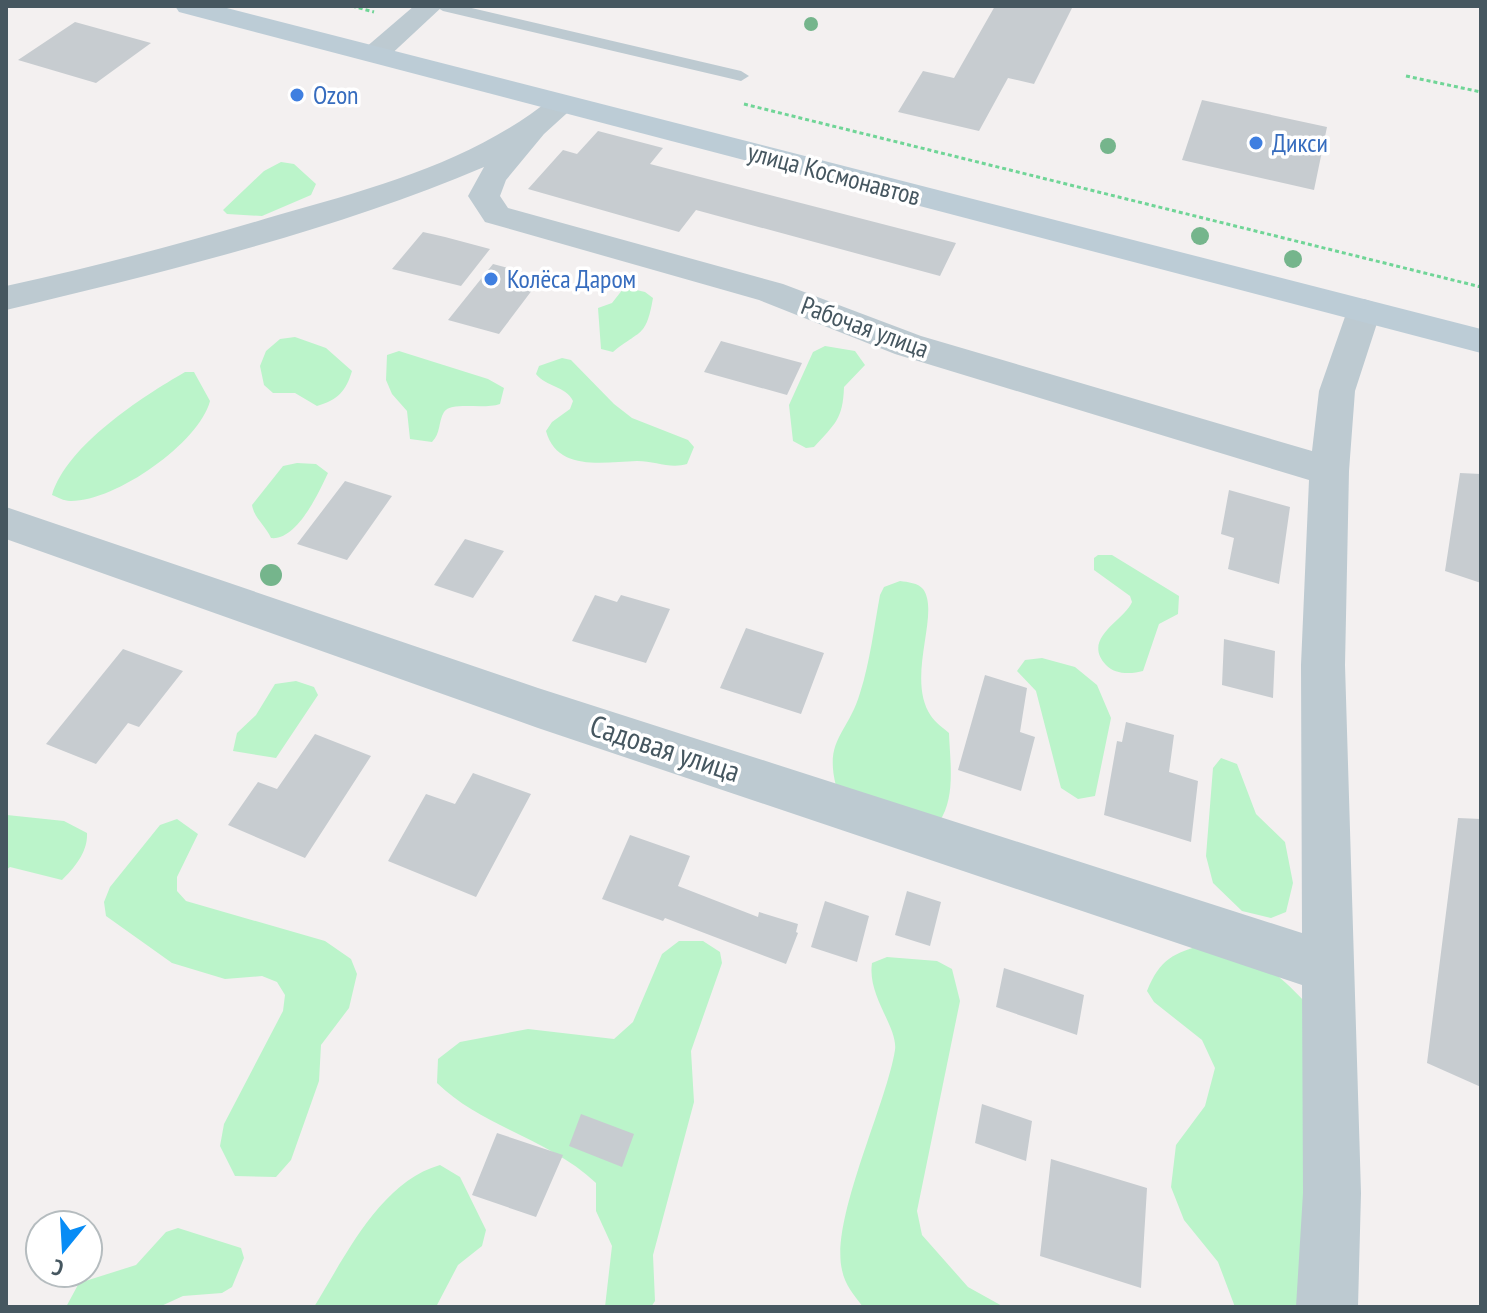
<svg xmlns="http://www.w3.org/2000/svg" width="1487" height="1313" viewBox="0 0 1487 1313" font-family="'PT Sans Narrow',sans-serif">
  <rect width="100%" height="100%" fill="#f3f0f0"/>
  <path fill="#bbf4ca" d="M 281,162 L 294,164 L 316,184 L 311,195 L 262,216 L 227,214 L 223,210 L 264,171 Z
    M 628,288 L 645,292 L 653,298 C 646,338 641,329 613,352 L 601,349 L 598,308 L 612,303 L 623,289 Z
    M 295,337 L 326,348 L 352,371 C 346,391 338,400 317,406 L 295,393 L 273,393 L 264,385 L 260,366 L 266,351 L 280,339 Z
    M 825,346 L 855,351 L 865,365 L 844,387 C 843,419 835,424 814,447 L 806,448 L 793,441 L 789,405 L 813,352 Z
    M 399,351 L 488,379 L 504,388 L 500,404 C 483,410 452,401 444,412 C 438,422 441,433 432,442 L 410,439 L 407,411 L 392,394 L 386,380 L 387,355 Z
    M 562,358 L 571,360 L 614,404 L 632,418 L 688,440 L 694,447 L 687,464 C 670,469 655,461 637,461 C 604,462 557,472 546,431 L 552,422 L 570,409 L 573,401 C 566,386 546,387 536,374 L 539,366 Z
    M 185,372 L 194,372 L 210,401 C 199,443 115,502 70,501 C 64,501 57,497 52,495 C 67,445 142,397 185,372 Z
    M 297,463 L 316,464 L 328,473 C 319,492 297,541 271,538 C 266,526 254,518 252,505 L 283,466 Z
    M 1098,555 L 1112,555 L 1179,596 L 1178,614 L 1159,624 L 1143,671 C 1132,674 1115,675 1106,665 C 1081,638 1124,621 1132,602 L 1130,596 L 1094,570 L 1094,558 Z
    M 900,581 C 908,582 918,583 923,589 C 941,613 905,678 931,716 C 935,722 943,728 949,733 C 950,762 956,798 939,822 L 836,786 C 824,739 848,734 860,693 C 870,662 874,627 880,595 L 884,587 Z
    M 1042,658 L 1075,667 L 1097,685 L 1111,718 L 1095,796 L 1078,799 L 1061,788 L 1036,691 L 1017,671 L 1025,660 Z
    M 296,681 L 314,687 L 318,695 L 276,758 L 233,751 L 237,733 L 256,715 L 275,684 Z
    M 1221,758 L 1237,764 L 1256,814 L 1285,842 L 1293,883 L 1286,912 L 1271,918 L 1242,911 L 1213,883 L 1206,856 L 1213,768 Z
    M 7,815 L 64,821 L 87,833 C 88,852 74,868 62,880 L 10,867 L 6,870 Z
    M 177,819 L 198,834 L 177,877 L 177,891 L 186,901 L 325,941 L 351,959 L 357,974 L 349,1008 L 321,1045 L 319,1081 L 291,1160 L 276,1177 L 235,1176 L 220,1146 L 224,1124 L 283,1011 L 285,995 L 277,982 L 262,976 L 225,979 L 172,963 L 106,916 L 104,902 L 110,887 L 160,825 Z
    M 679,941 L 703,941 L 720,952 L 722,963 L 691,1051 L 694,1102 L 653,1255 L 655,1301 L 651,1307 L 605,1307 L 612,1246 L 596,1211 L 596,1183 C 550,1139 482,1127 437,1083 L 438,1059 L 460,1042 L 528,1029 L 614,1039 L 633,1022 L 662,954 Z
    M 1206,944 C 1252,955 1271,966 1303,1000 L 1307,1307 L 1235,1307 L 1218,1262 L 1184,1220 L 1171,1187 L 1176,1145 L 1205,1106 L 1215,1068 L 1202,1040 L 1154,1002 L 1147,991 C 1160,959 1173,953 1206,944 Z
    M 887,957 L 937,961 L 952,969 L 960,1001 L 917,1211 L 922,1235 L 968,1287 L 1004,1307 L 863,1307 C 854,1295 845,1285 842,1270 C 830,1220 886,1106 895,1050 C 898,1027 867,996 872,963 Z
    M 440,1165 L 460,1177 L 486,1230 L 482,1246 L 458,1265 L 436,1307 L 314,1307 C 345,1257 380,1182 440,1165 Z
    M 178,1228 L 241,1248 L 244,1258 L 232,1287 L 222,1293 L 183,1296 L 159,1307 L 66,1307 L 79,1283 L 136,1265 L 166,1232 Z"/>
  <path fill="#c7ccd0" d="M 995,6 L 1073,6 L 1034,84 L 1008,78 L 979,131 L 898,112 L 923,71 L 954,78 Z
    M 75,22 L 151,43 L 96,83 L 18,60 Z
    M 1202,100 L 1327,127 L 1314,190 L 1182,160 Z
    M 598,131 L 663,148 L 650,164 L 956,243 L 940,276 L 696,210 L 679,232 L 528,189 L 563,150 L 577,154 Z
    M 423,232 L 445,237 L 490,249 L 461,286 L 392,269 Z
    M 493,264 L 542,277 L 499,334 L 448,320 Z
    M 721,341 L 802,363 L 787,395 L 704,372 Z
    M 1460,473 L 1481,474 L 1481,583 L 1445,571 Z
    M 345,481 L 392,496 L 347,560 L 297,544 Z
    M 1229,490 L 1290,507 L 1279,584 L 1228,569 L 1234,538 L 1221,534 Z
    M 465,539 L 504,551 L 473,598 L 434,585 Z
    M 595,595 L 617,602 L 621,595 L 670,609 L 646,663 L 572,641 Z
    M 746,628 L 824,653 L 801,714 L 720,688 Z
    M 1224,639 L 1275,651 L 1273,698 L 1222,685 Z
    M 123,649 L 183,671 L 139,727 L 128,723 L 96,764 L 46,744 Z
    M 985,675 L 1027,688 L 1020,732 L 1035,737 L 1021,791 L 958,770 Z
    M 1126,722 L 1174,735 L 1169,772 L 1198,781 L 1191,842 L 1104,815 L 1117,741 L 1122,742 Z
    M 315,734 L 371,756 L 305,858 L 228,825 L 258,782 L 277,789 Z
    M 473,773 L 531,794 L 476,897 L 388,861 L 426,794 L 455,804 Z
    M 1458,818 L 1481,819 L 1481,1087 L 1427,1063 Z
    M 630,835 L 690,856 L 678,886 L 758,917 L 759,912 L 798,924 L 796,932 L 798,933 L 786,964 L 665,918 L 663,921 L 602,899 Z
    M 907,891 L 941,902 L 930,946 L 895,935 Z
    M 825,901 L 869,916 L 857,962 L 811,947 Z
    M 1004,968 L 1084,995 L 1077,1035 L 996,1007 Z
    M 982,1104 L 1032,1121 L 1026,1161 L 975,1143 Z
    M 581,1114 L 634,1134 L 622,1167 L 569,1146 Z
    M 497,1133 L 563,1155 L 536,1217 L 472,1195 Z
    M 1051,1159 L 1147,1188 L 1141,1288 L 1040,1256 Z"/>
  <g fill="none" stroke-linecap="round" stroke-linejoin="round">
    <path stroke="#70d597" stroke-width="3" stroke-dasharray="4 3" stroke-linecap="butt" d="M 352,6 L 374,12
      M 1406,76 L 1481,92
      M 744,104 L 1481,287"/>
    <path fill="#bdcad1" fill-rule="evenodd" d="M 435,6 L 463,6 L 741,71 L 749,76 L 741,81 L 443,11 Z"/>
    <path fill="#bdcad1" fill-rule="evenodd" d="M 414,6 L 443,6 L 385,60 L 375,62 L 365,60 L 361,54 L 365,48 Z
      M 562,95 L 572,98 L 577,104 L 544,134 L 506,180 L 500,196 L 508,208 L 783,284 L 921,336 L 1312,451 L 1319,391 L 1347,311 L 1352,303 L 1364,299 L 1376,303 L 1381,311 L 1355,391 L 1349,471 L 1345,665 L 1361,1193 L 1358,1307 L 1296,1307 L 1303,1193 L 1302,985 L 538,728 L 6,539 L 6,507 L 538,688 L 1302,933 L 1301,665 L 1309,480 L 895,354 L 759,300 L 485,222 L 468,196 L 484,167 C 333,231 165,272 6,310 L 6,286 C 98,266 188,242 278,215 C 374,188 473,162 552,98 Z"/>
    <path fill="#bcccd6" fill-rule="evenodd" d="M 175,6 L 219,6 L 1481,329 L 1481,353 L 179,12 Z"/>
  </g>
  <g fill="#75b58c">
    <circle cx="811" cy="24" r="7"/>
    <circle cx="1108" cy="146" r="8"/>
    <circle cx="1200" cy="236" r="9"/>
    <circle cx="1293" cy="259" r="9"/>
    <circle cx="271" cy="575" r="11"/>
  </g>
  <g fill="#3f7fe0" stroke="#fff" stroke-width="3">
    <circle cx="297" cy="95" r="8"/>
    <circle cx="1256" cy="143" r="8"/>
    <circle cx="491" cy="279" r="8"/>
  </g>
  <g text-anchor="middle" stroke-width="7" stroke-linejoin="round" paint-order="stroke">
    <g font-size="26" fill="#366cbe" stroke="#fff" text-anchor="start">
      <text x="313" y="104">Ozon</text>
      <text x="1272" y="152">Дикси</text>
      <text x="507" y="288">Колёса Даром</text>
    </g>
    <g font-size="26" fill="#465760" stroke="#fff">
      <text transform="translate(834 174) rotate(15)" y="9">улица Космонавтов</text>
      <text transform="translate(865 327) rotate(20)" y="9">Рабочая улица</text>
    </g>
    <g font-size="30" fill="#465760" stroke="#fff">
      <text transform="translate(665 749) rotate(18)" y="10">Садовая улица</text>
    </g>
  </g>
  <rect width="1487" height="1313" fill="none" stroke="#465760" stroke-width="16"/>
  <g transform="translate(64 1249) rotate(198)"><circle r="38" fill="#ffffff" stroke="#b5bcbf" stroke-width="2"/>
  <path d="M0-6L14 30L0 20L-14 30Z" fill="#088cf5"/>
  <text y="-12" font-size="22" font-weight="bold" text-anchor="middle" fill="#465760">С</text>
  </g>
</svg>
